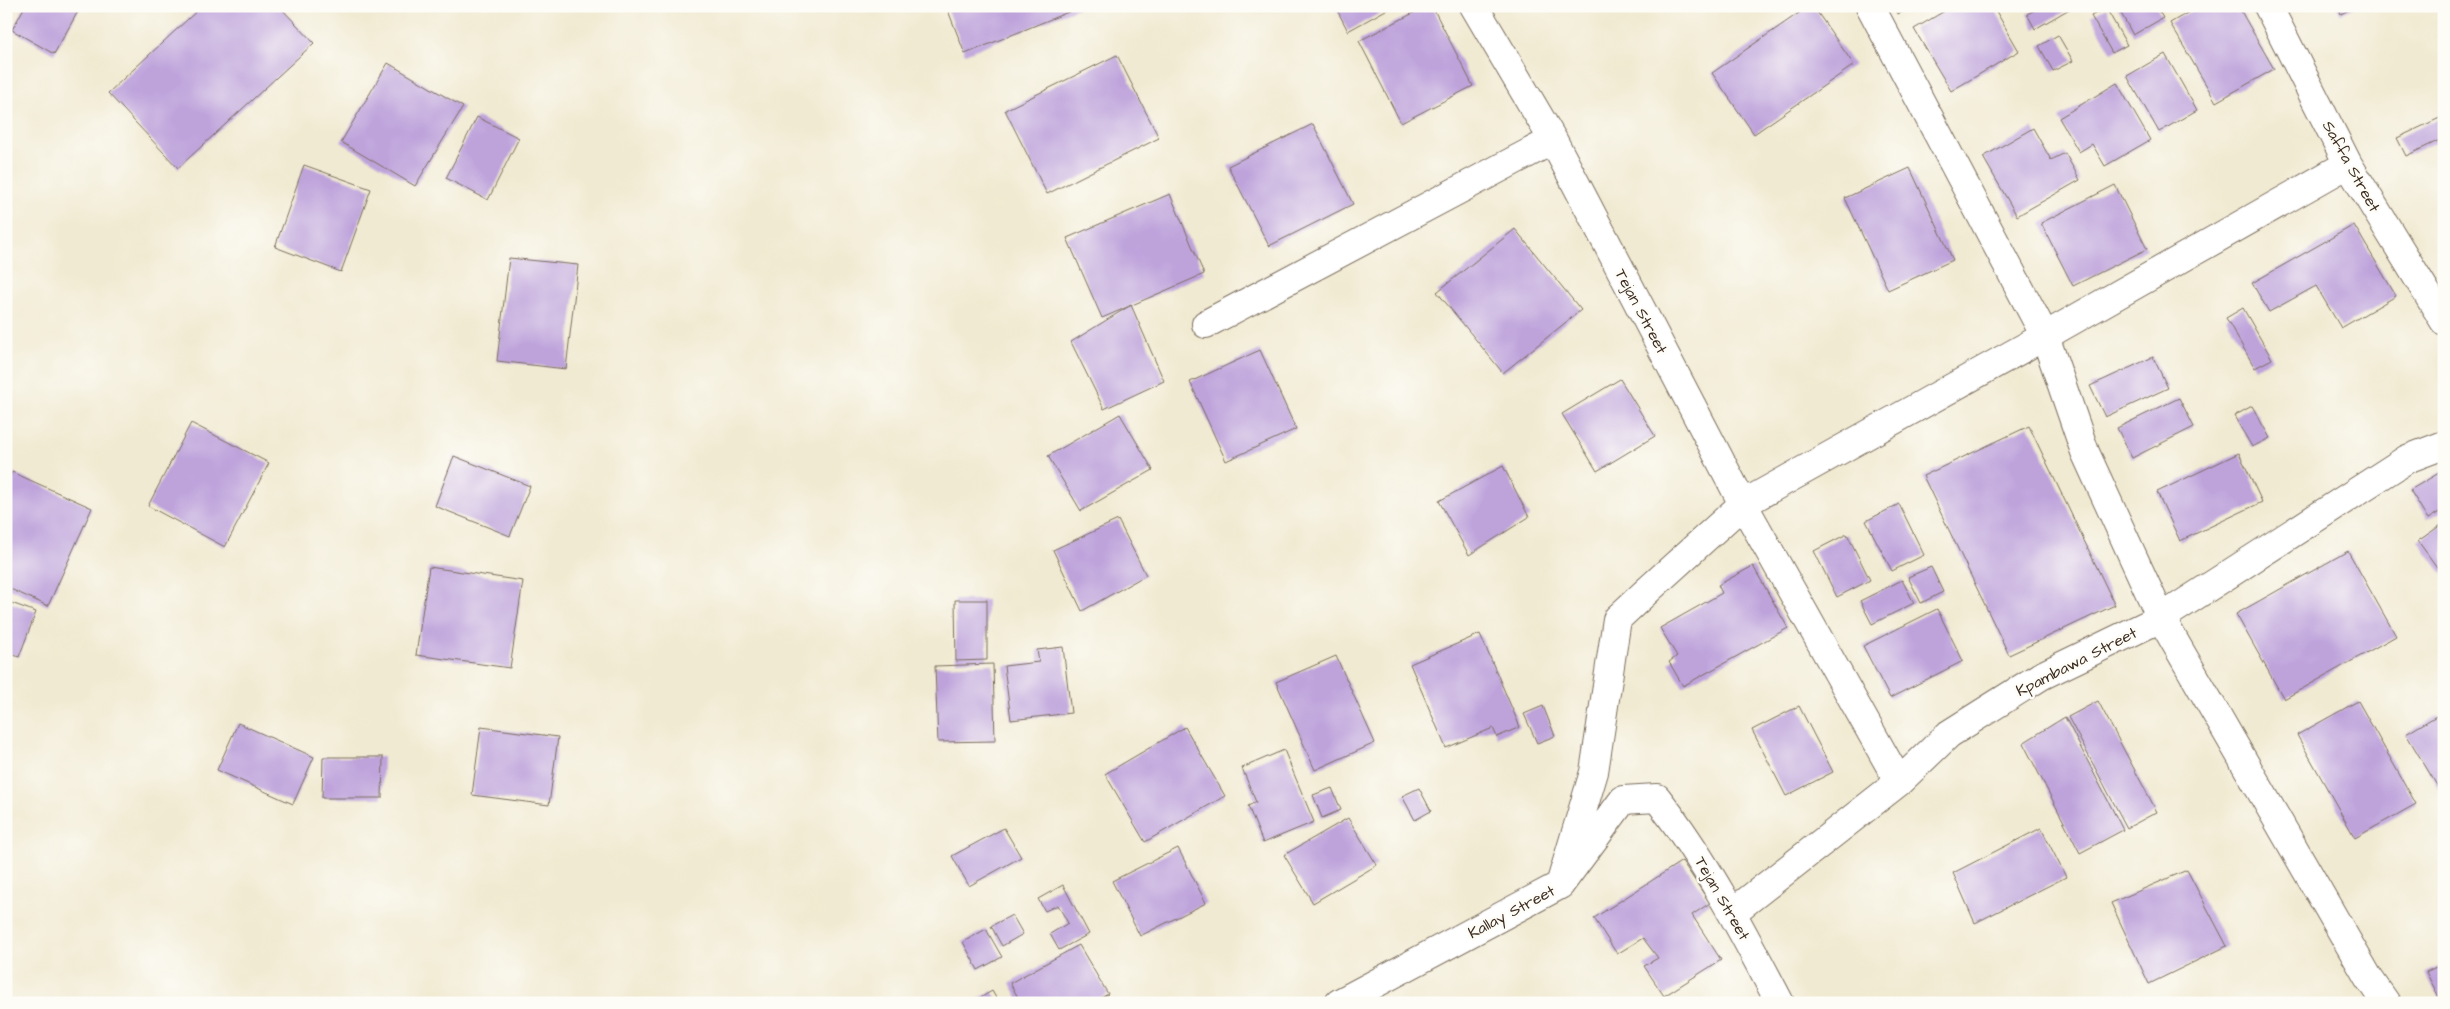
<svg xmlns="http://www.w3.org/2000/svg" width="2450" height="1009" viewBox="0 0 2450 1009" font-family="'Architects Daughter',sans-serif">
  <rect width="100%" height="100%" fill="#fdfcf7"/>
  <filter id="ink" filterUnits="userSpaceOnUse"><feTurbulence type="fractalNoise" baseFrequency=".02" numOctaves="2"/><feDisplacementMap in="SourceGraphic" scale="10" xChannelSelector="R" yChannelSelector="G"/><feConvolveMatrix kernelMatrix="1 2 1 2 8 2 1 2 1" color-interpolation-filters="sRGB"/></filter>
  <filter id="wash" filterUnits="userSpaceOnUse"><feTurbulence type="fractalNoise" baseFrequency=".0096" numOctaves="4" result="noise"/><feDisplacementMap in="SourceGraphic" scale="20" xChannelSelector="R" yChannelSelector="G"/><feGaussianBlur stdDeviation="1.12" result="paint"/><feColorMatrix in="noise" values="0 0 0 0 0 0 0 0 0 0 0 0 0 0 0 0 0 1.4 0 .05"/><feComposite in="paint" operator="in"/></filter>
  <g filter="url(#wash)">
    <rect width="100%" height="100%" fill="#f1ead2"/>
    <g id="blocks">
      <path fill="#bea3db" d="M 25,6 L 81,6 L 54,54 L 12,30 Z
        M 202,6 L 279,6 L 314,43 L 178,168 L 108,93 Z
        M 952,6 L 1083,6 L 965,54 L 947,8 Z
        M 1335,6 L 1393,6 L 1348,31 Z
        M 1427,6 L 1432,6 L 1473,86 L 1401,123 L 1359,41 Z
        M 1809,6 L 1813,6 L 1854,65 L 1754,134 L 1712,73 Z
        M 1894,6 L 1913,6 L 1898,14 Z
        M 1953,6 L 1993,6 L 2019,51 L 1951,91 L 1914,29 Z
        M 2037,6 L 2070,6 L 2071,8 L 2035,29 L 2027,14 L 2039,8 Z
        M 2117,6 L 2156,6 L 2163,18 L 2133,35 Z
        M 2199,6 L 2238,6 L 2274,69 L 2216,102 L 2170,23 Z
        M 2337,6 L 2356,6 L 2341,14 Z
        M 2106,8 L 2127,45 L 2112,53 L 2091,16 Z
        M 2058,35 L 2073,61 L 2053,71 L 2039,46 Z
        M 2165,54 L 2197,110 L 2159,132 L 2127,76 Z
        M 1117,55 L 1159,138 L 1047,194 L 1005,110 Z
        M 388,63 L 463,107 L 415,186 L 341,142 Z
        M 2117,83 L 2150,140 L 2105,166 L 2092,144 L 2079,152 L 2059,118 Z
        M 2444,116 L 2444,138 L 2406,156 L 2397,138 Z
        M 477,117 L 519,138 L 488,200 L 446,178 Z
        M 1313,124 L 1353,204 L 1269,246 L 1228,166 Z
        M 2033,128 L 2051,160 L 2065,153 L 2080,180 L 2017,216 L 1983,157 Z
        M 304,165 L 371,189 L 341,272 L 275,247 Z
        M 1910,168 L 1953,260 L 1888,290 L 1845,198 Z
        M 2115,185 L 2147,249 L 2073,286 L 2041,223 Z
        M 1170,194 L 1204,274 L 1102,318 L 1067,238 Z
        M 2354,225 L 2396,296 L 2341,328 L 2316,286 L 2269,312 L 2252,283 Z
        M 1515,229 L 1581,310 L 1503,373 L 1437,292 Z
        M 509,258 L 578,265 L 566,369 L 497,361 Z
        M 1131,305 L 1164,381 L 1104,409 L 1071,342 Z
        M 2243,308 L 2272,359 L 2255,368 L 2226,318 Z
        M 1260,350 L 1296,429 L 1226,461 L 1190,382 Z
        M 2153,357 L 2168,388 L 2105,417 L 2090,386 Z
        M 1620,379 L 1655,436 L 1597,471 L 1562,414 Z
        M 2179,398 L 2194,427 L 2132,458 L 2117,428 Z
        M 2252,406 L 2270,438 L 2252,447 L 2234,416 Z
        M 1120,414 L 1153,470 L 1081,511 L 1048,456 Z
        M 191,423 L 269,463 L 225,547 L 148,506 Z
        M 2029,426 L 2115,605 L 2009,655 L 1923,476 Z
        M 2239,453 L 2262,502 L 2180,541 L 2157,492 Z
        M 454,456 L 530,486 L 510,536 L 435,506 Z
        M 1503,466 L 1529,517 L 1469,555 L 1439,501 Z
        M 2444,470 L 2444,509 L 2428,519 L 2410,490 Z
        M 12,472 L 92,508 L 48,606 L 6,587 L 6,484 Z
        M 1899,504 L 1924,555 L 1892,571 L 1866,521 Z
        M 1118,520 L 1146,575 L 1082,611 L 1053,550 Z
        M 2444,523 L 2444,577 L 2418,541 Z
        M 1847,534 L 1870,580 L 1837,597 L 1814,551 Z
        M 2348,551 L 2396,636 L 2284,699 L 2236,614 Z
        M 1753,566 L 1788,628 L 1683,686 L 1669,662 L 1677,656 L 1660,628 L 1722,593 L 1718,585 Z
        M 429,567 L 523,581 L 510,668 L 416,655 Z
        M 1931,567 L 1943,592 L 1921,603 L 1908,577 Z
        M 1902,580 L 1914,603 L 1872,624 L 1860,601 Z
        M 955,600 L 987,600 L 987,660 L 956,661 Z
        M 6,601 L 36,612 L 19,657 L 6,652 Z
        M 1937,609 L 1963,661 L 1890,698 L 1863,646 Z
        M 1480,634 L 1520,727 L 1497,737 L 1493,728 L 1446,748 L 1410,664 Z
        M 1063,647 L 1071,713 L 1011,720 L 1004,666 L 1039,662 L 1037,650 Z
        M 1336,656 L 1375,743 L 1315,770 L 1276,682 Z
        M 993,664 L 995,741 L 938,742 L 935,666 Z
        M 2098,701 L 2157,812 L 2127,828 L 2068,717 Z
        M 2358,701 L 2416,804 L 2355,838 L 2297,735 Z
        M 1543,706 L 1555,736 L 1537,743 L 1524,714 Z
        M 1799,706 L 1833,772 L 1786,796 L 1752,730 Z
        M 2438,715 L 2444,723 L 2444,797 L 2406,734 Z
        M 2065,717 L 2123,830 L 2080,853 L 2023,743 Z
        M 238,723 L 314,757 L 293,804 L 217,770 Z
        M 481,727 L 558,737 L 549,805 L 472,795 Z
        M 1185,727 L 1225,796 L 1145,842 L 1105,774 Z
        M 1284,750 L 1314,822 L 1263,843 L 1248,806 L 1256,802 L 1242,768 Z
        M 323,757 L 383,757 L 382,798 L 322,798 Z
        M 1332,788 L 1341,810 L 1322,818 L 1313,795 Z
        M 1419,788 L 1431,811 L 1415,820 L 1402,796 Z
        M 1348,818 L 1377,865 L 1313,903 L 1284,855 Z
        M 1004,828 L 1021,857 L 969,886 L 952,856 Z
        M 2041,828 L 2066,877 L 1975,923 L 1953,873 Z
        M 1178,848 L 1206,903 L 1140,936 L 1112,881 Z
        M 1682,861 L 1710,903 L 1692,915 L 1721,960 L 1664,996 L 1644,966 L 1658,958 L 1643,938 L 1617,954 L 1594,918 Z
        M 2187,870 L 2227,946 L 2149,984 L 2111,903 Z
        M 1063,885 L 1089,934 L 1059,950 L 1050,934 L 1068,923 L 1058,905 L 1045,911 L 1038,899 Z
        M 1012,915 L 1023,934 L 1002,946 L 991,926 Z
        M 986,929 L 1002,957 L 978,970 L 963,942 Z
        M 1079,945 L 1108,994 L 1092,1003 L 1021,1003 L 1010,983 Z
        M 2444,963 L 2444,1003 L 2442,1003 L 2426,972 Z
        M 992,991 L 999,1003 L 971,1003 Z"/>
    </g>
  </g>
  <g filter="url(#ink)">
    <use href="#blocks" fill-opacity="0" stroke="#7b6d5d" stroke-width="1"/>
    <g fill="none" stroke-linecap="round" stroke-linejoin="round">
      <g stroke="#7b6d5d" stroke-width="30">
        <path id="street" d="M 1474,6 L 1553,140 L 1743,504 L 1899,782
          M 1870,6 L 2045,336 L 2085,452 L 2161,618 L 2368,977 L 2386,1003
          M 2268,6 L 2348,164 L 2444,321
          M 1206,324 L 1553,140
          M 1560,885 L 1594,772 L 1617,619 L 1647,591 L 1743,504 L 2045,336 L 2348,164
          M 1733,912 L 1899,782 L 1949,734 L 2041,676 L 2161,618 L 2407,459 L 2444,445
          M 1339,1003 L 1560,885 L 1623,800 L 1657,798 C 1706,861 1743,932 1780,1003"/>
      </g>
      <use href="#street" stroke="#fff" stroke-width="28"/>
    </g>
  </g>
  <g text-anchor="middle" stroke-width="5" stroke-linejoin="round" paint-order="stroke">
    <g font-size="16" fill="#3b2a1e" stroke="#fdfcf7">
      <text transform="translate(2352 166) rotate(61)" y="6">Saffa Street</text>
      <text transform="translate(1642 311) rotate(62)" y="6">Tejan Street</text>
      <text transform="translate(2076 661) rotate(-27)" y="6">Kpambawa Street</text>
      <text transform="translate(1723 898) rotate(60)" y="6">Tejan Street</text>
      <text transform="translate(1511 911) rotate(-28)" y="6">Kallay Street</text>
    </g>
  </g>
  <rect width="2450" height="1009" fill="none" stroke="#fdfcf7" stroke-width="25"/>
</svg>
